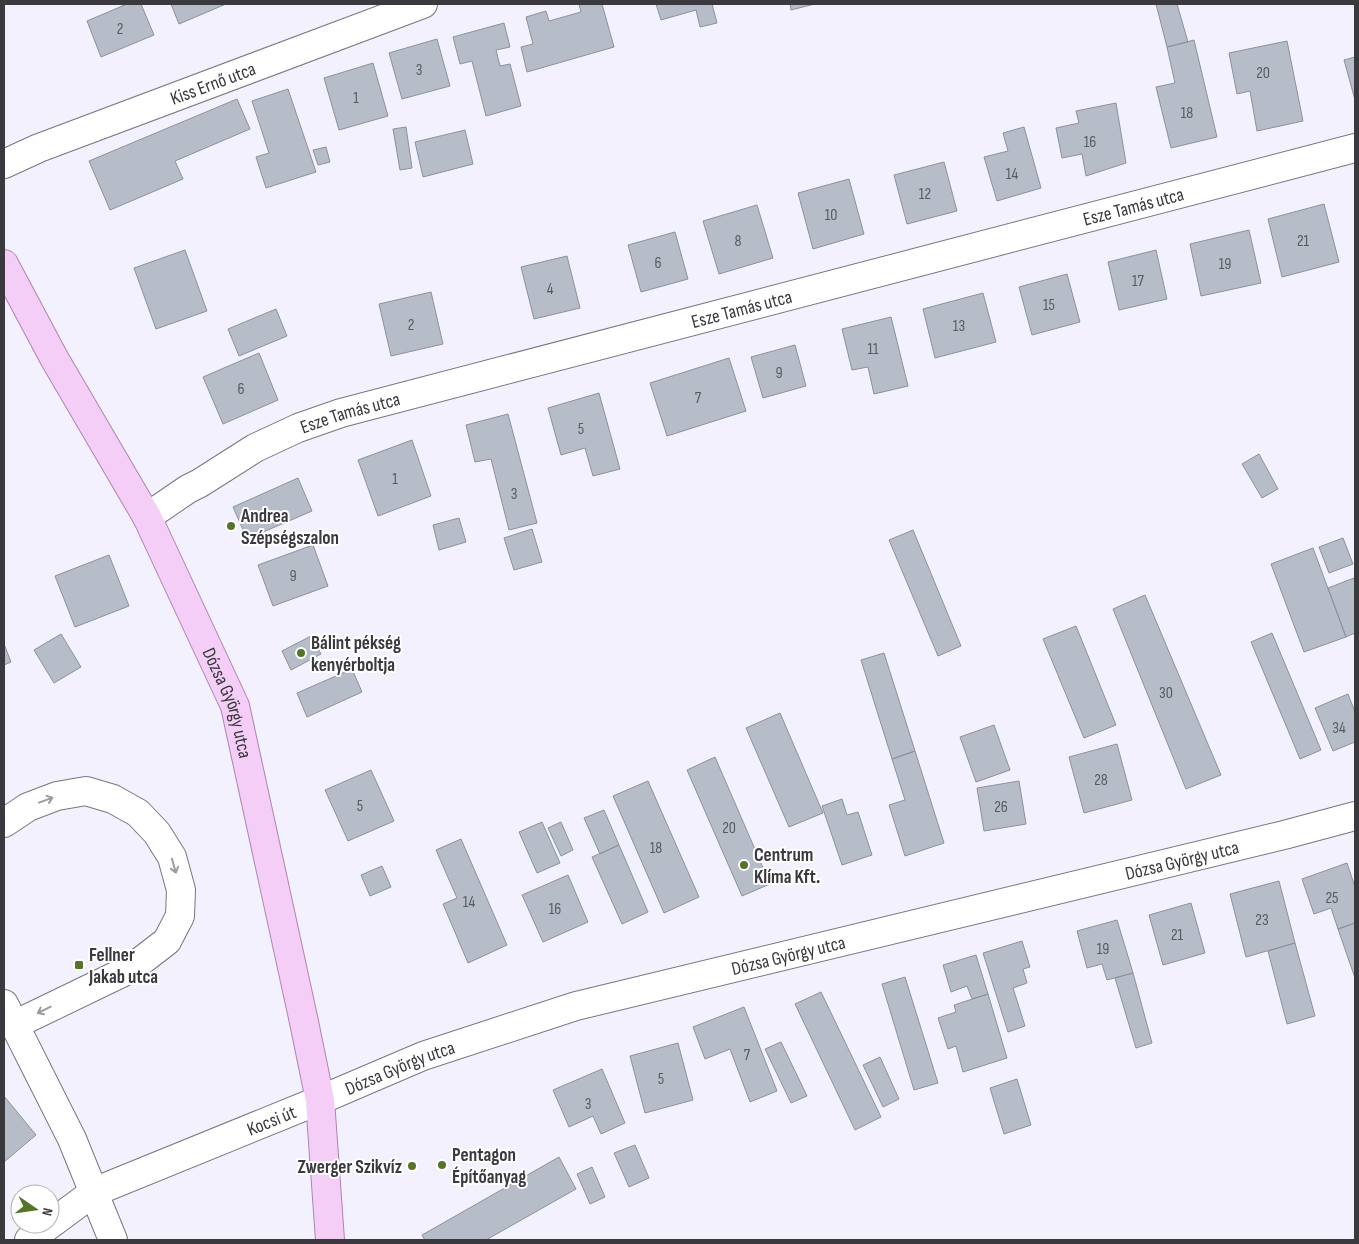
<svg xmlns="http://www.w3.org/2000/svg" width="1359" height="1244" viewBox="0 0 1359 1244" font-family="'Sofia Sans Condensed',sans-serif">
  <rect width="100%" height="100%" fill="#f3f1fe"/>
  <path fill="#b6bdc8" stroke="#8b929c" d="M 127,4 L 141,4 L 154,35 L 101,57 L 87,21 Z
    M 171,4 L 226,4 L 179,24 Z
    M 579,4 L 602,4 L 614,47 L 527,72 L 521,47 L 533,44 L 526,17 L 546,11 L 549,21 L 581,12 Z
    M 656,4 L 712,4 L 717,23 L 700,27 L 696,10 L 661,20 Z
    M 790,4 L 815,4 L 791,10 Z
    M 1156,4 L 1177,4 L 1188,42 L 1167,47 Z
    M 504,23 L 510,47 L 496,50 L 500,66 L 510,64 L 521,106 L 486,116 L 472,61 L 460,64 L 453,37 Z
    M 437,39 L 450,86 L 402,99 L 389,53 Z
    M 1194,40 L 1217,137 L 1171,148 L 1156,87 L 1175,83 L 1167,47 Z
    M 1287,41 L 1303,121 L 1257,131 L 1250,91 L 1237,94 L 1229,53 Z
    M 1355,57 L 1355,100 L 1344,60 Z
    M 373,63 L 388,116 L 339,130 L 324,78 Z
    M 288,89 L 316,172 L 266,188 L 256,157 L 269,153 L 252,101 Z
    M 237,99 L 250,129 L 175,161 L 183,179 L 110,210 L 89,161 Z
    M 1116,103 L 1126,163 L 1086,176 L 1082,154 L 1062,158 L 1056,128 L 1079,123 L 1076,111 Z
    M 406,127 L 412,168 L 400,170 L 393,129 Z
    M 1024,127 L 1041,188 L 997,201 L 984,157 L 1008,151 L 1003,133 Z
    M 465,130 L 473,164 L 423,177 L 415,142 Z
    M 326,147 L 330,162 L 318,165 L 313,150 Z
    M 944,162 L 957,211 L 907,224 L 894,175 Z
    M 849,179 L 864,234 L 813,249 L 798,193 Z
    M 1324,204 L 1339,262 L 1282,277 L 1268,219 Z
    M 757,205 L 773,258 L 719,274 L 703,221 Z
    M 1249,230 L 1261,283 L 1201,296 L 1190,244 Z
    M 675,232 L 688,279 L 641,292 L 628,245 Z
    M 185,250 L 207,311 L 156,329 L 134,268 Z
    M 1156,250 L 1167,299 L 1119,310 L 1108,262 Z
    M 567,256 L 580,308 L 534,319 L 521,267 Z
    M 1067,274 L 1080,322 L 1032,335 L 1019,287 Z
    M 431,292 L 443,344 L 391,356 L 379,304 Z
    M 983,293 L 996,342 L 935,358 L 923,309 Z
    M 276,309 L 287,336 L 239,356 L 228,329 Z
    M 891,317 L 908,386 L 874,394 L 868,367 L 852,370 L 842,329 Z
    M 795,345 L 806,386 L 763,398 L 751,357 Z
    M 259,353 L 278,400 L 223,424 L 203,377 Z
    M 729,358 L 746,411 L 667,436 L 650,383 Z
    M 599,393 L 620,469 L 593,476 L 585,448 L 561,455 L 548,408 Z
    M 508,414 L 537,523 L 509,530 L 491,459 L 475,462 L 466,425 Z
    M 412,440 L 431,496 L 378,516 L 358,460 Z
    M 1259,454 L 1278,489 L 1262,498 L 1242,464 Z
    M 298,478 L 312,511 L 247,539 L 233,507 Z
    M 459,518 L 466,542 L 439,550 L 433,525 Z
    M 532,529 L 542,562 L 514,570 L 504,538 Z
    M 913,530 L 961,646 L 938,656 L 889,540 Z
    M 1343,538 L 1353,564 L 1329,573 L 1319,547 Z
    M 313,545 L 328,586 L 273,606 L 258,565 Z
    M 1313,548 L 1346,637 L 1304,652 L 1271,564 Z
    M 109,555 L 129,606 L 75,627 L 55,576 Z
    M 1354,578 L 1355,582 L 1355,633 L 1346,637 L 1328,588 Z
    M 1145,595 L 1221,775 L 1186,789 L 1113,609 Z
    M 1076,626 L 1116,725 L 1084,738 L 1043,639 Z
    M 1272,633 L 1321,750 L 1300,759 L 1251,642 Z
    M 61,634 L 81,667 L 54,683 L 34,650 Z
    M 311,636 L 321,654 L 291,670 L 282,651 Z
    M 4,644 L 11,662 L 4,665 Z
    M 884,653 L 915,751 L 892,759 L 861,660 Z
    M 352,669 L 362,692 L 307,717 L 297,693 Z
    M 1348,694 L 1355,712 L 1355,742 L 1333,751 L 1315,708 Z
    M 780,713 L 823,813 L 789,827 L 746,728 Z
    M 994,725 L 1010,770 L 976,782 L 960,737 Z
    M 1117,744 L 1132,800 L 1084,813 L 1069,757 Z
    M 915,751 L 944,843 L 905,856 L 889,805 L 905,800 L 892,759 Z
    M 715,757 L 770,884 L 742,896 L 687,770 Z
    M 371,770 L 394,821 L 348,841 L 325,790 Z
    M 648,781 L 699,897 L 664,913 L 613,796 Z
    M 1019,781 L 1026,824 L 984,831 L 977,788 Z
    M 842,799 L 847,815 L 858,812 L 872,855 L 842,865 L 822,806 Z
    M 604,810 L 619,845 L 600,854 L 584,818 Z
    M 542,822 L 560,863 L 537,873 L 519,832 Z
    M 561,822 L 573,850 L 561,856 L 548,828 Z
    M 461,839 L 507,945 L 468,963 L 443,904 L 457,898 L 436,850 Z
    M 619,845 L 648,912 L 622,924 L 592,857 Z
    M 1347,863 L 1355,887 L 1355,923 L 1338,929 L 1331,908 L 1314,914 L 1302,879 Z
    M 382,866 L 391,887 L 370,896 L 361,875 Z
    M 568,875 L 588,922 L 543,942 L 522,895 Z
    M 1279,881 L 1295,943 L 1246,957 L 1230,894 Z
    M 1191,903 L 1205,953 L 1163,965 L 1149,915 Z
    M 1117,920 L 1133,973 L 1107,980 L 1102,964 L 1087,968 L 1077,931 Z
    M 1355,923 L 1355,978 L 1338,929 Z
    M 1022,941 L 1030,967 L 1023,969 L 1027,983 L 1013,988 L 1025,1026 L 1008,1032 L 983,953 Z
    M 1295,943 L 1315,1016 L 1287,1024 L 1268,951 Z
    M 976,955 L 988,994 L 972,999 L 967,986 L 951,992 L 943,965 Z
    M 1133,973 L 1152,1043 L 1136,1048 L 1115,978 Z
    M 905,977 L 938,1083 L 914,1090 L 882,984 Z
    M 821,992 L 881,1117 L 855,1130 L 795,1004 Z
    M 988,994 L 1007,1058 L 963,1072 L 956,1046 L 948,1049 L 938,1018 L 956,1012 L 954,1005 Z
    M 744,1007 L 777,1091 L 750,1102 L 730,1049 L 705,1059 L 693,1027 Z
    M 781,1042 L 807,1096 L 791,1103 L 765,1049 Z
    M 678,1043 L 693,1100 L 645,1113 L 630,1056 Z
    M 880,1057 L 899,1099 L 883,1107 L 863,1065 Z
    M 602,1069 L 625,1123 L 601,1134 L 593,1116 L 569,1127 L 553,1090 Z
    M 1017,1079 L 1031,1125 L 1004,1134 L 990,1088 Z
    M 4,1096 L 36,1135 L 4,1162 Z
    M 635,1145 L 649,1178 L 629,1187 L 614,1153 Z
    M 559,1157 L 576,1189 L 486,1240 L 425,1240 L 422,1235 Z
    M 592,1167 L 605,1197 L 590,1204 L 577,1174 Z"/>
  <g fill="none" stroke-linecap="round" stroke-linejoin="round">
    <g stroke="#787681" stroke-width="30">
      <g id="minor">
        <path id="s1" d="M 4,164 L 39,148 L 423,4"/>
        <path id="s2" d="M 147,517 L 188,489 L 200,483 L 255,448 L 298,428 L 341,413 L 1355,148"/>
        <path d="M 4,823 L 28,807 L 57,796 L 86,791 L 113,799 L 138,813 L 157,833 L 172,857 L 181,890 L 180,916 L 167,941 L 132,968 L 14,1025"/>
        <path d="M 4,1004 L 72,1139 L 113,1240"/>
        <path id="s3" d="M 29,1240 L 94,1192 L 320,1100 L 423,1056 L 576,1006 L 1284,835 L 1355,816"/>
      </g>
    </g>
    <g stroke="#ad85b2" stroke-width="30">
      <g id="major">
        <path id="s4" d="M 4,264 L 54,358 L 147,517 L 235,706 L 304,1022 L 320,1100 L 330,1240"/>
      </g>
    </g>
    <use href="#minor" stroke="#fff" stroke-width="28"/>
    <use href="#major" stroke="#f4cef6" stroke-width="28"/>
  </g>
  <defs><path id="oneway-shaft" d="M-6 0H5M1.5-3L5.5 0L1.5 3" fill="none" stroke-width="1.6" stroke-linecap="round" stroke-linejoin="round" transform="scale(1.25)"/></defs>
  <g stroke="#9c9c9e">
    <use href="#oneway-shaft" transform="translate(46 800) rotate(-20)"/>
    <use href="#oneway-shaft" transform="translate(174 866) rotate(74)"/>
    <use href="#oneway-shaft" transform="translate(44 1010) rotate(154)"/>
  </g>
  <g fill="#55742a" stroke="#fff" stroke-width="2">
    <circle cx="231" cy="526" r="5"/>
    <circle cx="301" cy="653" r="5"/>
    <circle cx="744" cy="865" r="5"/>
    <rect x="74" y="960" width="10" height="10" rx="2.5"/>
    <circle cx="442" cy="1165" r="5"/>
    <circle cx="412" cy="1166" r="5"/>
  </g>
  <g text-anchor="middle" stroke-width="4" stroke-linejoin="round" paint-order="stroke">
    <g font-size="16" fill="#585a60">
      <text x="120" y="34">2</text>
      <text x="419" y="75">3</text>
      <text x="1263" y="78">20</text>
      <text x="356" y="103">1</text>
      <text x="1187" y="118">18</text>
      <text x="1090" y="147">16</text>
      <text x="1012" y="179">14</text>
      <text x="925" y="199">12</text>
      <text x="831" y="220">10</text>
      <text x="738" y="246">8</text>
      <text x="1303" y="246">21</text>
      <text x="658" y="268">6</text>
      <text x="1225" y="269">19</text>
      <text x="1138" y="286">17</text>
      <text x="550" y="294">4</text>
      <text x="1049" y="310">15</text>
      <text x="411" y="330">2</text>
      <text x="959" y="331">13</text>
      <text x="873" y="354">11</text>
      <text x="779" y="378">9</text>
      <text x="241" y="394">6</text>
      <text x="698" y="403">7</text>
      <text x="581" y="434">5</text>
      <text x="395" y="484">1</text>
      <text x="514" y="499">3</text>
      <text x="293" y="581">9</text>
      <text x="1166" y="698">30</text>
      <text x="1339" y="733">34</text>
      <text x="1101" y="785">28</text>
      <text x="360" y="811">5</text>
      <text x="1001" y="812">26</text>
      <text x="729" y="833">20</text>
      <text x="656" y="853">18</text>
      <text x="1332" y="903">25</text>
      <text x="469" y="907">14</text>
      <text x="555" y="914">16</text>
      <text x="1262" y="925">23</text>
      <text x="1177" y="940">21</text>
      <text x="1103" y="954">19</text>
      <text x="747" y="1060">7</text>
      <text x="661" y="1084">5</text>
      <text x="588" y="1109">3</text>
    </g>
    <g font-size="19" fill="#39393e" stroke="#fff">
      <text dy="7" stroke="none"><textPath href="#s1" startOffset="224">Kiss Ernő utca</textPath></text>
      <text dy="7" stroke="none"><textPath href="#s2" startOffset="1040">Esze Tamás utca</textPath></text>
      <text dy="7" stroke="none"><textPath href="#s2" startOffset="635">Esze Tamás utca</textPath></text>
      <text dy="7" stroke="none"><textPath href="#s2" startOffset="230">Esze Tamás utca</textPath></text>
      <text dy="7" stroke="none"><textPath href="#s4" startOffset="494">Dózsa György utca</textPath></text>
      <text dy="7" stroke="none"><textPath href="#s3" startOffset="1221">Dózsa György utca</textPath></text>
      <text dy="7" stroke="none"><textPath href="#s3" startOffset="816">Dózsa György utca</textPath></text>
      <text dy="7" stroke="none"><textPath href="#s3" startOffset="411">Dózsa György utca</textPath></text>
      <text dy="7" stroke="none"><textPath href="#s3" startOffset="272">Kocsi út</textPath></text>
    </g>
    <g font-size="19" font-weight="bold" fill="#39393e" stroke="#fff" text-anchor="start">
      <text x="241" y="522">Andrea<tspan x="241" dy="22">Szépségszalon</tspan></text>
      <text x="311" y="649">Bálint pékség<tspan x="311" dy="22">kenyérboltja</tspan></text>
      <text x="754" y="861">Centrum<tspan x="754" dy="22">Klíma Kft.</tspan></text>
      <text x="89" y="961">Fellner<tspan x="89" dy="22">Jakab utca</tspan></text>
      <text x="452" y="1161">Pentagon<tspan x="452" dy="22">Építőanyag</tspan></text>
      <text x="402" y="1173" text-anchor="end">Zwerger Szikvíz</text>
    </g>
  </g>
  <rect width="1359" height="1244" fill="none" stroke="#39393e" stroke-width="10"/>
  <g transform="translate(35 1209) rotate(103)"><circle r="24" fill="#ffffff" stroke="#b0b0b2"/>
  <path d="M0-4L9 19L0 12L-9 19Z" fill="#55742a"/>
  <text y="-8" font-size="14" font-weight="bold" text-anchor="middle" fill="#39393e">N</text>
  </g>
</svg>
